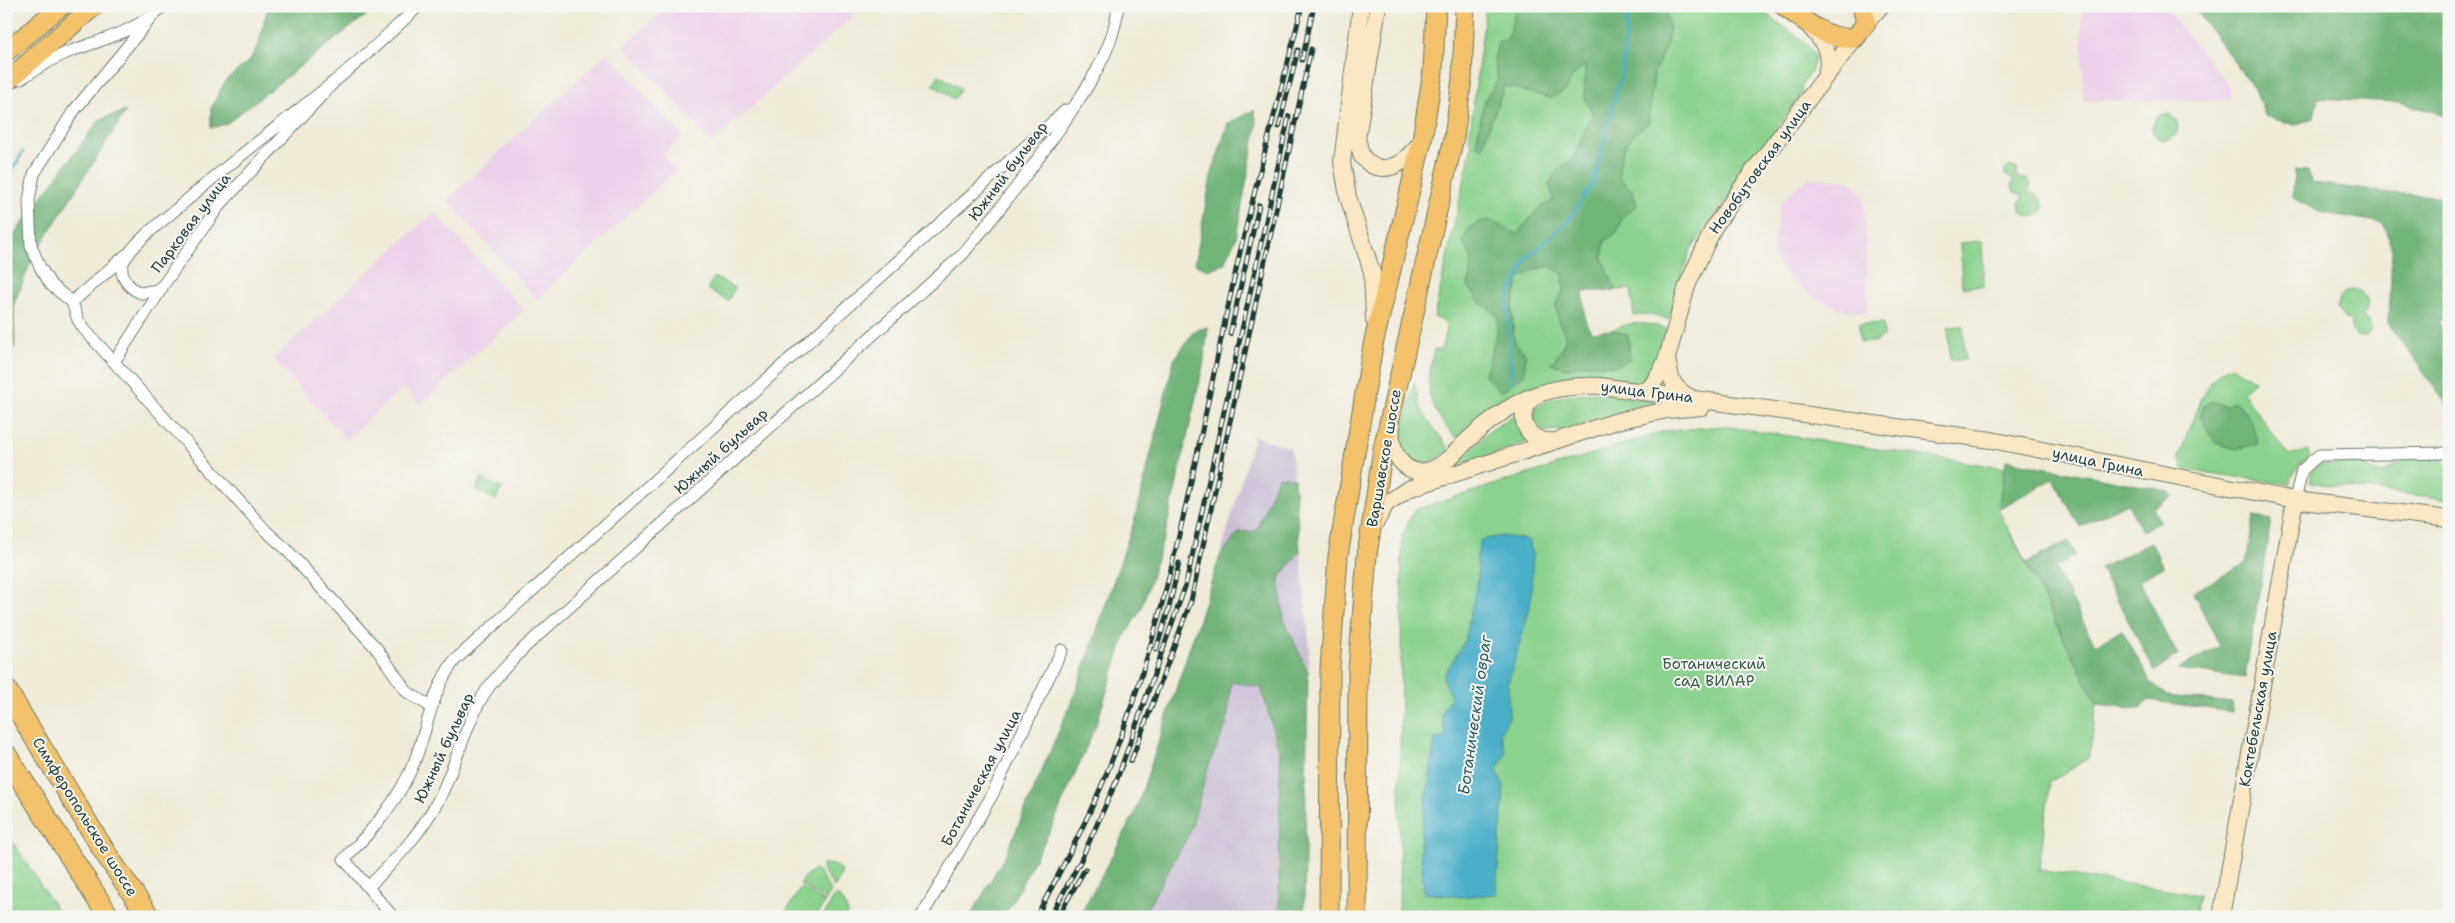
<svg xmlns="http://www.w3.org/2000/svg" width="2455" height="923" viewBox="0 0 2455 923" font-family="'Shantell Sans',sans-serif">
  <rect width="100%" height="100%" fill="#f6f6f2"/>
  <filter id="ink" filterUnits="userSpaceOnUse"><feTurbulence type="fractalNoise" baseFrequency=".02" numOctaves="2"/><feDisplacementMap in="SourceGraphic" scale="10" xChannelSelector="R" yChannelSelector="G"/><feConvolveMatrix kernelMatrix="1 2 1 2 8 2 1 2 1" color-interpolation-filters="sRGB"/></filter>
  <filter id="wash" filterUnits="userSpaceOnUse"><feTurbulence type="fractalNoise" baseFrequency=".0096" numOctaves="4" result="noise"/><feDisplacementMap in="SourceGraphic" scale="20" xChannelSelector="R" yChannelSelector="G"/><feGaussianBlur stdDeviation="1.12" result="paint"/><feColorMatrix in="noise" values="0 0 0 0 0 0 0 0 0 0 0 0 0 0 0 0 0 1.4 0 .05"/><feComposite in="paint" operator="in"/></filter>
  <g filter="url(#wash)">
    <rect width="100%" height="100%" fill="#efebd8"/>
    <path fill="#ecd1ea" d="M 668,6 L 864,6 L 712,143 L 624,46 Z
      M 2165,7 L 2230,87 L 2230,100 L 2083,101 L 2082,8 Z
      M 607,53 L 683,136 L 662,155 L 676,171 L 537,299 L 447,200 Z
      M 1810,178 L 1848,180 L 1853,183 L 1864,198 L 1868,313 L 1841,309 L 1815,298 L 1786,275 L 1774,258 L 1773,240 L 1781,204 L 1790,192 Z
      M 434,212 L 524,310 L 420,405 L 404,387 L 346,440 L 273,359 Z"/>
    <path fill="#cbbfd5" d="M 1254,436 L 1291,448 L 1309,640 L 1304,917 L 1079,917 L 1135,813 L 1196,664 L 1220,556 Z"/>
    <path fill="#8ad28d" stroke="#548860" d="M 1486,6 L 1517,6 L 1507,41 L 1494,61 L 1498,80 L 1484,101 L 1482,148 L 1504,86 L 1566,90 L 1573,75 L 1585,65 L 1585,98 L 1593,113 L 1572,160 L 1558,170 L 1554,200 L 1539,208 L 1517,234 L 1472,259 L 1468,286 L 1479,301 L 1498,315 L 1497,332 L 1485,375 L 1526,354 L 1514,342 L 1512,309 L 1519,278 L 1532,270 L 1549,266 L 1563,274 L 1564,290 L 1556,305 L 1558,321 L 1566,335 L 1561,351 L 1552,364 L 1568,368 L 1583,364 L 1615,366 L 1630,359 L 1628,335 L 1612,330 C 1631,320 1648,323 1667,329 L 1663,356 L 1643,384 L 1571,379 L 1465,436 L 1454,436 C 1426,402 1425,393 1434,350 L 1441,350 L 1447,323 L 1434,317 L 1472,144 L 1469,139 Z
      M 1665,6 L 1755,6 L 1801,39 L 1812,50 L 1815,57 L 1812,69 L 1801,86 L 1802,93 L 1690,251 L 1668,320 L 1648,314 L 1634,316 L 1631,289 L 1616,290 L 1602,258 L 1605,241 L 1618,231 L 1632,190 L 1619,177 C 1619,151 1627,138 1648,123 L 1654,73 L 1667,43 L 1669,27 Z
      M 939,75 L 961,89 L 954,99 L 933,85 Z
      M2152 127a13 13 0 1 1 26 0a13 13 0 1 1-26 0Z
      M 2009,166 L 2017,169 L 2017,177 L 2028,180 L 2030,186 L 2028,193 C 2038,193 2044,199 2043,209 C 2038,218 2029,219 2021,212 L 2019,203 L 2023,196 L 2014,192 L 2012,186 L 2014,180 L 2005,175 L 2005,170 Z
      M 1982,241 L 1984,286 L 1962,287 L 1960,243 Z
      M 714,277 L 735,288 L 728,301 L 707,289 Z
      M 2355,290 C 2368,295 2371,307 2362,317 L 2368,320 L 2371,329 C 2365,344 2346,336 2353,321 L 2344,318 L 2337,308 C 2337,297 2344,290 2355,290 Z
      M 1883,323 L 1884,336 L 1875,342 L 1860,342 L 1859,324 Z
      M 1963,326 L 1965,360 L 1950,360 L 1948,327 Z
      M 2231,366 L 2255,381 L 2242,392 L 2289,456 L 2308,450 L 2310,457 L 2299,465 L 2289,484 L 2193,471 L 2183,469 L 2179,456 C 2189,432 2204,374 2231,366 Z
      M 1414,382 L 1421,410 L 1449,449 C 1435,462 1426,466 1407,461 L 1400,446 L 1400,440 Z
      M 1599,392 L 1662,403 L 1630,410 L 1565,430 L 1544,431 L 1535,422 L 1535,408 C 1553,394 1577,394 1599,392 Z
      M 1521,410 L 1532,440 L 1451,469 L 1490,431 Z
      M 1723,426 L 2005,468 L 1998,509 L 2097,704 L 2089,758 L 2050,782 L 2039,870 L 2199,895 L 2195,917 L 1399,917 L 1402,537 L 1414,510 L 1665,431 Z
      M 2441,458 L 2449,466 L 2449,499 L 2311,483 L 2310,481 L 2312,471 L 2320,464 L 2362,465 L 2381,474 L 2403,460 Z
      M 481,479 L 502,488 L 496,500 L 476,490 Z
      M 6,831 L 61,917 L 6,917 Z
      M 823,864 L 834,865 L 841,870 L 841,877 L 834,888 L 821,867 Z
      M 814,870 L 820,873 L 831,892 L 826,900 L 800,884 L 806,875 Z
      M 801,887 L 825,902 L 816,917 L 783,917 Z
      M 835,895 L 840,898 L 848,912 L 845,917 L 823,917 Z"/>
    <path fill="#6fb478" stroke="#477856" d="M 270,6 L 378,6 L 226,124 L 211,128 L 211,108 L 226,80 L 250,60 L 259,43 L 267,9 Z
      M 1517,6 L 1665,6 L 1669,27 L 1667,43 L 1654,73 L 1648,123 C 1627,138 1619,151 1619,177 L 1632,190 L 1637,205 L 1624,215 L 1618,231 L 1605,241 L 1602,258 L 1616,290 L 1583,292 L 1585,319 L 1591,332 L 1612,330 L 1628,335 L 1630,359 L 1615,366 L 1583,364 L 1568,368 L 1551,364 L 1561,351 L 1566,335 L 1558,321 L 1556,305 L 1564,290 L 1563,274 L 1549,266 L 1533,270 L 1519,278 L 1512,309 L 1514,342 L 1526,354 L 1524,375 L 1501,392 L 1485,375 L 1497,332 L 1498,316 L 1479,301 L 1468,286 L 1472,259 L 1463,241 L 1471,226 L 1487,219 L 1517,234 L 1539,208 L 1554,200 L 1549,184 L 1558,170 L 1572,160 L 1593,113 L 1585,98 L 1585,65 L 1573,75 L 1566,90 L 1551,98 L 1504,86 L 1482,148 L 1476,144 L 1484,101 L 1498,80 L 1494,61 L 1498,41 L 1507,41 Z
      M 2193,6 L 2434,6 L 2449,9 L 2449,116 L 2398,102 L 2318,98 L 2314,118 L 2294,125 L 2265,116 L 2255,90 Z
      M 1254,110 L 1257,124 L 1236,238 L 1224,264 L 1208,270 L 1195,264 L 1211,176 L 1228,123 Z
      M 126,111 L 32,259 L 14,304 L 15,346 L 6,359 L 6,245 L 100,119 Z
      M 2294,170 L 2308,171 L 2313,183 L 2390,193 L 2449,197 L 2449,319 L 2439,321 L 2449,359 L 2449,408 L 2389,324 L 2392,250 L 2383,223 L 2319,212 L 2293,198 Z
      M 1208,327 L 1204,361 L 1166,531 L 1141,609 L 1125,636 L 1096,725 L 1050,831 L 1004,917 L 970,917 L 1007,852 L 1076,691 L 1134,522 L 1174,360 L 1194,331 Z
      M 2211,401 L 2226,406 L 2234,402 C 2248,408 2255,430 2258,444 L 2236,449 L 2215,443 L 2200,416 L 2203,407 Z
      M 2006,460 L 2169,491 L 2172,497 L 2153,508 L 2160,522 L 2142,531 L 2127,503 L 2080,527 L 2053,479 L 1998,509 Z
      M 1278,476 L 1294,478 L 1300,551 L 1279,579 L 1284,619 L 1308,672 L 1304,917 L 1279,917 L 1280,754 L 1261,687 L 1231,682 L 1227,723 L 1209,765 L 1190,832 L 1142,917 L 1079,917 L 1135,813 L 1220,556 L 1239,532 L 1256,531 Z
      M 2254,517 L 2271,520 L 2245,678 L 2178,669 L 2220,646 L 2193,592 L 2246,563 Z
      M 2011,534 L 2026,563 L 2068,541 L 2076,555 L 2055,567 L 2095,645 L 2122,630 L 2150,681 L 2168,696 L 2233,703 L 2232,712 L 2148,700 L 2140,709 L 2097,704 Z
      M 2151,542 L 2164,567 L 2139,580 L 2178,656 L 2155,671 L 2100,568 Z"/>
    <path fill="#4aafc9" stroke="#34767e" d="M 1503,536 L 1529,540 L 1533,557 L 1530,608 L 1508,683 L 1509,718 L 1500,733 L 1506,753 L 1497,770 L 1504,787 L 1496,894 L 1461,897 L 1424,893 L 1420,843 L 1435,739 L 1446,737 L 1441,714 L 1451,697 L 1443,677 L 1465,640 L 1478,578 L 1477,556 L 1481,540 Z"/>
    <g fill="none" stroke-linecap="round" stroke-linejoin="round">
      <path stroke="#4aafc9" stroke-width="3" d="M 6,11 L 11,6
        M 6,180 L 23,152
        M 1512,383 L 1507,301 L 1527,258 L 1568,221 L 1594,181 L 1623,67 L 1628,6"/>
    </g>
  </g>
  <g filter="url(#ink)">
    <g fill="none" stroke-linecap="round" stroke-linejoin="round">
      <g stroke="#687a6d" stroke-width="13">
        <path id="street" d="M 20,79 C 36,69 53,58 71,51 C 104,39 137,31 163,6
          M 333,83 L 219,206 L 164,284 L 157,290 L 141,293 C 128,288 117,274 124,261 C 136,239 168,217 187,200 C 233,160 283,123 331,84 C 362,60 390,32 419,6
          M 162,288 L 114,362 L 266,531 L 285,548 L 377,649 L 407,692 L 430,706
          M 72,302 L 126,255
          M 114,362 L 84,329 L 78,320 L 72,302 L 51,285 L 40,267 L 31,246 L 29,200 L 34,174 L 73,112 L 150,19
          M 2295,500 L 2302,470 L 2319,455 L 2449,453
          M 368,887 C 396,860 423,831 441,795 C 455,765 464,732 479,703 C 490,681 509,664 525,647 L 962,255 C 995,216 1026,176 1055,135 C 1081,97 1114,53 1118,6
          M 393,917 L 344,859 C 373,830 400,799 415,760 C 428,726 432,691 454,661 L 1066,110
          M 921,917 L 991,797 L 1062,650"/>
      </g>
      <g stroke="#687a6d" stroke-width="18">
        <path id="secondary" d="M 1361,6 L 1342,162 L 1348,197 L 1372,272 L 1374,320
          M 1378,6 L 1357,139 L 1362,157 L 1371,165 C 1393,175 1408,158 1421,142
          M 1866,23 L 1881,6
          M 1809,26 C 1823,41 1832,53 1826,74
          M 1667,358 C 1670,378 1672,389 1692,398
          M 1640,392 L 1650,388 L 1661,371 L 1667,358 L 1687,286 L 1714,227 L 1752,173 L 1855,38
          M 1536,396 C 1514,410 1523,441 1550,441
          M 1392,427 C 1389,450 1403,478 1430,470 C 1445,465 1458,449 1469,439 C 1509,402 1544,384 1600,386 L 1991,440 L 2295,500 L 2449,519
          M 1374,525 L 1386,504 L 1408,489 L 1617,421 L 1667,410 L 1702,407
          M 2221,917 L 2295,500"/>
      </g>
      <g stroke="#687a6d" stroke-width="21">
        <path id="primary" d="M 1784,6 C 1804,21 1829,41 1855,38 L 1866,23 L 1862,6
          M 6,52 L 61,6
          M 6,82 L 94,6
          M 1329,917 L 1330,669 L 1338,556 L 1373,345 L 1422,140 L 1433,71 L 1436,6
          M 1357,917 L 1358,670 L 1367,555 L 1383,449 L 1454,137 L 1462,79 L 1465,6"/>
      </g>
      <g stroke="#687a6d" stroke-width="23">
        <path id="highway" d="M 6,690 L 106,854 L 149,917
          M 6,755 L 109,917"/>
      </g>
      <use href="#street" stroke="#fff" stroke-width="11"/>
      <use href="#secondary" stroke="#fae7c3" stroke-width="16"/>
      <use href="#primary" stroke="#f3c26a" stroke-width="19"/>
      <use href="#highway" stroke="#f3c26a" stroke-width="21"/>
      <g stroke="#1f3d34" stroke-width="5">
        <path id="rail" d="M 1302,60 L 1314,6
          M 1279,127 L 1298,50
          M 1230,334 L 1259,205
          M 1156,650 L 1169,608 L 1179,563
          M 1131,761 L 1191,601 L 1311,49
          M 1036,917 C 1060,872 1084,827 1104,780 C 1174,610 1200,425 1241,248 C 1260,167 1282,87 1302,6
          M 1050,917 L 1081,860 L 1116,782 L 1186,584 L 1289,116
          M 1058,917 L 1085,869"/>
      </g>
      <use href="#rail" stroke="#f6f6f2" stroke-width="3" stroke-dasharray="9" stroke-linecap="butt"/>
    </g>
  </g>
  <g text-anchor="middle" stroke-width="4" stroke-linejoin="round" paint-order="stroke">
    <g font-size="15" fill="#1f3d34" stroke="#f6f6f2">
      <text transform="translate(1760 167) rotate(-54)" y="5">Новобутовская улица</text>
      <text transform="translate(1008 171) rotate(-53)" y="5">Южный бульвар</text>
      <text transform="translate(191 223) rotate(-53)" y="5">Парковая улица</text>
      <text transform="translate(1647 392) rotate(7)" y="5">улица Грина</text>
      <text transform="translate(721 451) rotate(-42)" y="5">Южный бульвар</text>
      <text transform="translate(1384 458) rotate(-80)" y="5">Варшавское шоссе</text>
      <text transform="translate(2098 462) rotate(12)" y="5">улица Грина</text>
      <text transform="translate(2258 709) rotate(-80)" y="5">Коктебельская улица</text>
      <text transform="translate(444 748) rotate(-65)" y="5">Южный бульвар</text>
      <text transform="translate(981 778) rotate(-62)" y="5">Ботаническая улица</text>
      <text transform="translate(85 817) rotate(58)" y="5">Симферопольское шоссе</text>
    </g>
    <g font-size="15" fill="#345b46" stroke="#f6f6f2">
      <text x="1714" y="669">Ботанический<tspan x="1714" dy="17">сад ВИЛАР</tspan></text>
    </g>
    <g font-size="16" font-style="italic" fill="#2c5f61" stroke="#f6f6f2">
      <text transform="translate(1474 715) rotate(-82)" y="6">Ботанический овраг</text>
    </g>
  </g>
  <rect width="2455" height="923" fill="none" stroke="#f6f6f2" stroke-width="25"/>
</svg>
